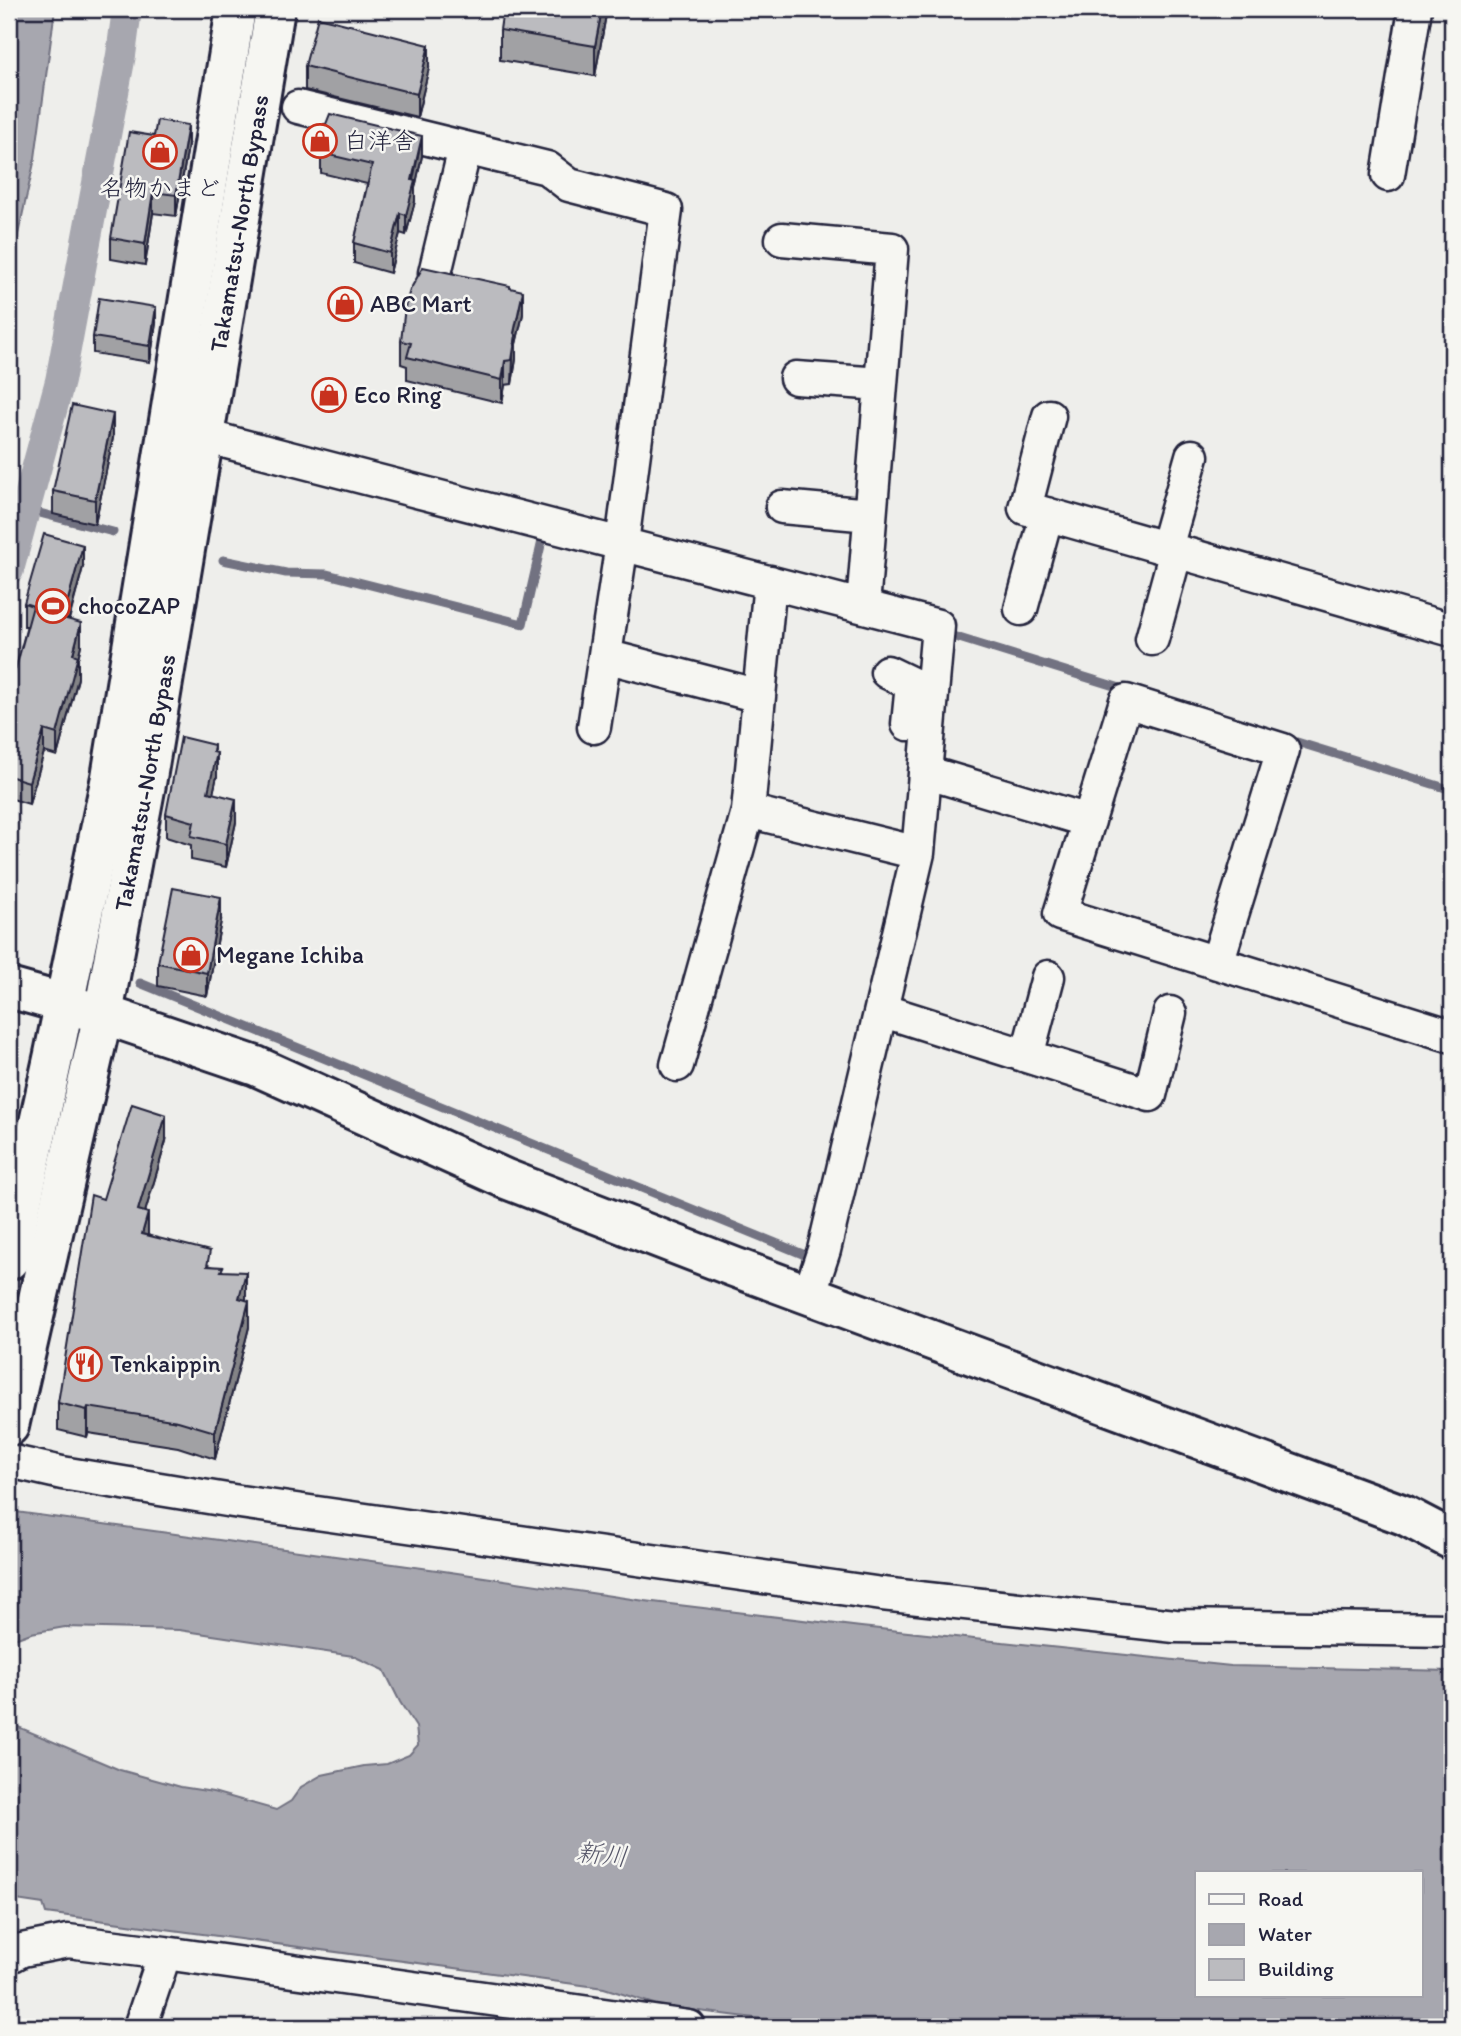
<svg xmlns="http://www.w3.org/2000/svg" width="1461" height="2036" viewBox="0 0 1461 2036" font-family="Itim,'Klee One',sans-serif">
  <rect width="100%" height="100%" fill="#eeeeeb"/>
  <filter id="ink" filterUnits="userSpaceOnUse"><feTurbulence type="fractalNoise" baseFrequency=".0143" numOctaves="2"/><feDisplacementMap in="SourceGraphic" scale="14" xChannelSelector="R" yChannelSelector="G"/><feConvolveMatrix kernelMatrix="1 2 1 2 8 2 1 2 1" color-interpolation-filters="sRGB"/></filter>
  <g filter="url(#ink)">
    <path fill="#a7a7af" stroke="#727281" stroke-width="2" fill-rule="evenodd" d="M 9,9 L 55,9 L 35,158 L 9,275 Z
      M 9,1511 L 437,1570 L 645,1601 L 861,1627 L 1231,1666 L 1452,1671 L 1452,2027 L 903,2027 L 842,2019 L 770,2020 L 660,2006 L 604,1988 L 46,1913 L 43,1904 L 9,1899 L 9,1723 L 120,1770 L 181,1787 L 213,1792 L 276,1810 L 291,1801 L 301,1787 L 322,1775 L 364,1766 L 387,1764 L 409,1755 L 418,1745 L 416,1727 L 400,1702 L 384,1670 L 353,1656 L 179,1630 L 65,1627 L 31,1633 L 9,1641 ZM 1197,1873 L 1421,1873 L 1421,1996 L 1197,1996 Z"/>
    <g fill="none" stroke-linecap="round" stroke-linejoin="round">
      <path stroke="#727281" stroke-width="9" d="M 24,509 L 113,532
        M 223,560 L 286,573 L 327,574 L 523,624 L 544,532 L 546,533
        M 943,633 L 1130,691
        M 1284,738 L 1452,790
        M 140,983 L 805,1255"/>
      <path stroke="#a7a7af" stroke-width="30" d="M 9,570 L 60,381 L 121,55 L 127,9"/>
      <g stroke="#22223b" stroke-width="37">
        <path id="minor" d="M 298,107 L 547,168 L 569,185 L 666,210 L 622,543 L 594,727
          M 1388,175 L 1415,9
          M 782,239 L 892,249 L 863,606
          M 435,273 L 465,148
          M 796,378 L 881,384
          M 1049,416 L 1025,508 L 1452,630
          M 204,436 L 938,626 L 918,853 L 824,1250 L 809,1295
          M 782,507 L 870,515
          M 1166,548 L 1192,456
          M 1021,609 L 1047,514
          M 1152,639 L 1176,551
          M 605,656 L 759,696
          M 887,672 L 912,684 L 908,724
          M 925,772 L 1089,821
          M 748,811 L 770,582
          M 1217,963 L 1283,750 L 1126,701 L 1060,914 L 1452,1036
          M 881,1010 L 1150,1095 L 1170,1013
          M 1027,1056 L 1048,977
          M 677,1065 L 748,811 L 918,853
          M 9,1461 L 62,1473 L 233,1501 L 882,1594 L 1175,1626 L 1452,1630
          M 9,1957 L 22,1950 L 68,1941 L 165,1953
          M 140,2027 L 165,1953 L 689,2027"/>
      </g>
      <g stroke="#22223b" stroke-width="44">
        <path id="tertiary" d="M 103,1014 L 256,1066 L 506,1179 L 734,1267 L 1404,1515 L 1452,1540"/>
      </g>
      <g stroke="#22223b" stroke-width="44">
        <path id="secondary" d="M 9,988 L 98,1013"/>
      </g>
      <g stroke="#22223b" stroke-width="44">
        <g id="trunk">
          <path d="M 9,1260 L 54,1054 L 111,777 L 236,9"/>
          <path id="s1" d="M 9,1426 L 103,1014 L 146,784 L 275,9"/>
        </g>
      </g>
      <use href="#minor" stroke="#f6f6f2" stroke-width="32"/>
      <use href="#tertiary" stroke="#f6f6f2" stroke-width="38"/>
      <use href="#secondary" stroke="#f6f6f2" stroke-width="38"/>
      <use href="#trunk" stroke="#f6f6f2" stroke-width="38"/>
    </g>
    <path fill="#a1a1a4" stroke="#22223b" stroke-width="2" d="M 607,9 L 595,76 L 500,60 L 500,30 Z
      M 305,66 L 429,68 L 417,117 L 305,90 Z
      M 188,146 L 176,216 L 153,213 L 145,265 L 111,259 L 111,238 Z
      M 321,153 L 422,156 L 415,188 L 415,201 L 406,235 L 400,233 L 390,273 L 354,263 L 354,243 L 367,184 L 321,173 Z
      M 510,288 L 523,314 L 516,344 L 516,359 L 512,384 L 505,385 L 502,403 L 407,380 L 407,366 L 401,364 L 401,341 Z
      M 156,323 L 150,362 L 93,353 L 93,337 Z
      M 113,438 L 95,524 L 53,514 L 53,491 Z
      M 83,567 L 69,620 L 81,645 L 78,658 L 78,678 L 57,756 L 44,752 L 29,804 L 9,798 L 9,693 L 27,626 L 24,626 L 24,603 Z
      M 214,752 L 217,776 L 213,793 L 236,822 L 226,867 L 191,860 L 191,845 L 166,837 L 166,814 Z
      M 221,921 L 207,996 L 158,986 L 158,963 Z
      M 166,1141 L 145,1212 L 148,1235 L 210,1266 L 223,1271 L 246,1298 L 249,1327 L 215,1459 L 178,1447 L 88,1433 L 87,1437 L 58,1430 L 58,1403 L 103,1199 Z"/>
    <path fill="#838386" stroke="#22223b" stroke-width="2" d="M 602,9 L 607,9 L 595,76 L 595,46 Z
      M 429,45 L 429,68 L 417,117 L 417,94 Z
      M 188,125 L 188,146 L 176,216 L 176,195 Z
      M 422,136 L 422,156 L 415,188 L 415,201 L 406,235 L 406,215 Z
      M 153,192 L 153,213 L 145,265 L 145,244 Z
      M 400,213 L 400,233 L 390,273 L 390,253 Z
      M 523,291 L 523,314 L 516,344 L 516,359 L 512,384 L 514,333 Z
      M 156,307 L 156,323 L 150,362 L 150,346 Z
      M 505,361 L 505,385 L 502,403 L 502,380 Z
      M 113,414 L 113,438 L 95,524 L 95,500 Z
      M 83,545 L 83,567 L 63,640 L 63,618 Z
      M 81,623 L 81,645 L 78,658 L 78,678 L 57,756 L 57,734 L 73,654 Z
      M 44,730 L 44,752 L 29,804 L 29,782 Z
      M 214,745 L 214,765 L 217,753 L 217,776 L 208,816 L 208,792 Z
      M 236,799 L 236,822 L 226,867 L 226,844 Z
      M 221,897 L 221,921 L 207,996 L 207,973 Z
      M 166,1115 L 166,1141 L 138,1236 L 138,1210 Z
      M 148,1213 L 148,1240 L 142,1234 Z
      M 246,1272 L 246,1298 L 239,1325 L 239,1298 Z
      M 249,1301 L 249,1327 L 215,1459 L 215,1432 Z
      M 88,1407 L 88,1433 L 87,1437 L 87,1410 Z"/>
    <path fill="#bbbbbf" stroke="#22223b" stroke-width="2" d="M 503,9 L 602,9 L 595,46 L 500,30 Z
      M 318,17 L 429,45 L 417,94 L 305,66 Z
      M 330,114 L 422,136 L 412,180 L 415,181 L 406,215 L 400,213 L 390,253 L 354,243 L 372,165 L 321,153 L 324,124 L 326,124 Z
      M 157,120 L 188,125 L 176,195 L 153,192 L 145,244 L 111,238 L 129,132 L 154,136 Z
      M 423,267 L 510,286 L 510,288 L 523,291 L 514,333 L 516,335 L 512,360 L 505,361 L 502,380 L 407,357 L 411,343 L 401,341 L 405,307 L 410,290 Z
      M 99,298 L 156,307 L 150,346 L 93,337 Z
      M 72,405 L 113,414 L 95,500 L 53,491 Z
      M 44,534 L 83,545 L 63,618 L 81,623 L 73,654 L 78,656 L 57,734 L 44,730 L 29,782 L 9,776 L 9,693 L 33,606 L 24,603 Z
      M 181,737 L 214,745 L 213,752 L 217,753 L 208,792 L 236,799 L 226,844 L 191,836 L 194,822 L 166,814 Z
      M 173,888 L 221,897 L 207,973 L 158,963 Z
      M 132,1104 L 166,1115 L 138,1210 L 148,1213 L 142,1234 L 210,1251 L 207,1266 L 223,1267 L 221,1271 L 246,1272 L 239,1298 L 249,1301 L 215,1432 L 178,1421 L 88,1407 L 87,1410 L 58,1403 L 91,1195 L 103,1199 Z"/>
  </g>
  <defs>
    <g id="shop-ring" transform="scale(1.75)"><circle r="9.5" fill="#f6f6f2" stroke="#c8321e" stroke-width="1.5"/><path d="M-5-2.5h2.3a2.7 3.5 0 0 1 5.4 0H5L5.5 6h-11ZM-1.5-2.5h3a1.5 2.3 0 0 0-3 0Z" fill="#c8321e"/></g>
    <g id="stadium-ring" transform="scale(1.75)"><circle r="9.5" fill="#f6f6f2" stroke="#c8321e" stroke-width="1.5"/><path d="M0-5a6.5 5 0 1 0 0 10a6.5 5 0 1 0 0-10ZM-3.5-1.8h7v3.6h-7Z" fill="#c8321e"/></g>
    <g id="restaurant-ring" transform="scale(1.75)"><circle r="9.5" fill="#f6f6f2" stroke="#c8321e" stroke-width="1.5"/><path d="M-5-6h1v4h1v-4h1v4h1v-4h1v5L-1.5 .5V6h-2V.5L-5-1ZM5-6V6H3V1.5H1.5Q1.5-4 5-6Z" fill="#c8321e"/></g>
  </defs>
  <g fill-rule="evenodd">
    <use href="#shop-ring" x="320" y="141"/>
    <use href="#shop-ring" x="160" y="152"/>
    <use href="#shop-ring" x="345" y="304"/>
    <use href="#shop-ring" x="329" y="395"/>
    <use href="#stadium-ring" x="53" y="606"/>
    <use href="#shop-ring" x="191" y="955"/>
    <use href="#restaurant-ring" x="85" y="1364"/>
  </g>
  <g text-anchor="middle" stroke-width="5" stroke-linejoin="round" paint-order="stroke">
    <g font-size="24" fill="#22223b" stroke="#f6f6f2" text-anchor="start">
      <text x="344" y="149">白洋舎</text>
      <text x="160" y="196" text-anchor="middle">名物かまど</text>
      <text x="370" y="312">ABC Mart</text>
      <text x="354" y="403">Eco Ring</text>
      <text x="78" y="614">chocoZAP</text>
      <text x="216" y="963">Megane Ichiba</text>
      <text x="110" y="1372">Tenkaippin</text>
    </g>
    <g font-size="24" fill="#22223b" stroke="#f6f6f2">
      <text dy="8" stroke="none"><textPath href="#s1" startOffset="1225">Takamatsu-North Bypass</textPath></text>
      <text dy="8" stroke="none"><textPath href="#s1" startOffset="658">Takamatsu-North Bypass</textPath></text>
    </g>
    <g font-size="26" font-style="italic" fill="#575769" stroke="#f6f6f2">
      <text transform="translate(602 1854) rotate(6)" y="9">新川</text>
    </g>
  </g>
  <rect width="1461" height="2036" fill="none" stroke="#f6f6f2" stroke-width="35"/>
  <rect x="18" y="18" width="1426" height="2001" fill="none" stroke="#22223b" stroke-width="2.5" filter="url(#ink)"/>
  <rect x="1195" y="1871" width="228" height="126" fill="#f6f6f2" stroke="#a1a1a9" stroke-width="2"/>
  <rect x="1209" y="1894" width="35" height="10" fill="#f6f6f2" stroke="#a1a1a9" stroke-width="2"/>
  <text x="1258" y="1906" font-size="21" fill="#22223b">Road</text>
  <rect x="1209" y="1924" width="35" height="21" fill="#a7a7af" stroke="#a1a1a9" stroke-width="2"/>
  <text x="1258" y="1941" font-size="21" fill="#22223b">Water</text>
  <rect x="1209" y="1959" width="35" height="21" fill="#bbbbbf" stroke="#a1a1a9" stroke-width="2"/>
  <text x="1258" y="1976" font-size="21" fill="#22223b">Building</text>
</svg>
